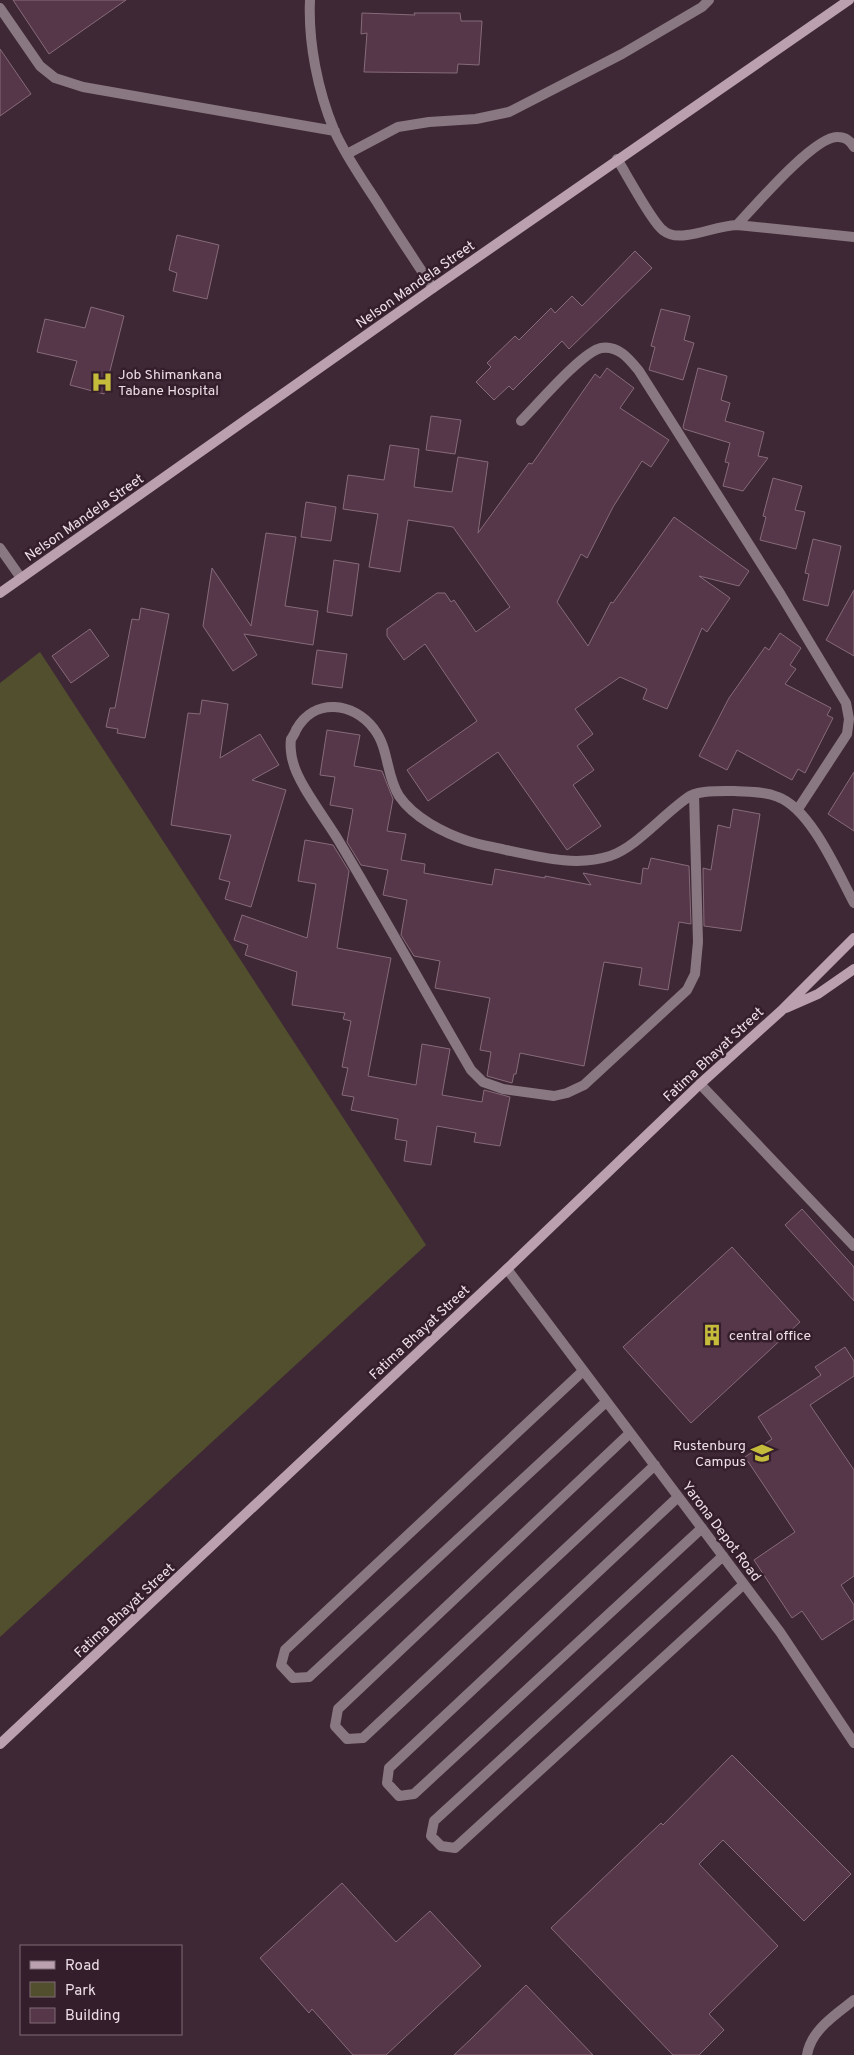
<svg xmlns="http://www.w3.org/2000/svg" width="854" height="2055" viewBox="0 0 854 2055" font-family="Overpass,sans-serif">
  <rect width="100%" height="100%" fill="#3f2835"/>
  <path fill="#524f2e" d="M 40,652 L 426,1245 L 0,1637 L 0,683 Z"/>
  <path fill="#563649" stroke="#866b7a" d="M 13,0 L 126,0 L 49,54 Z
    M 362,13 L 415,15 L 414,13 L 460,13 L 461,21 L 482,21 L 479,65 L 458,64 L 457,73 L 364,72 L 367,33 L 361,34 Z
    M 0,49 L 31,94 L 0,116 Z
    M 177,235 L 219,245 L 207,299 L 173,291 L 177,273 L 169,270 Z
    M 635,251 L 652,268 L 569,349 L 562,341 L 513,390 L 509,386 L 494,400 L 476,382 L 491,367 L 487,363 L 515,336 L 519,340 L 551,308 L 555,313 L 572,296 L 582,306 Z
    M 91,307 L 124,316 L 104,394 L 70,385 L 77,361 L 37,352 L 45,319 L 85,328 Z
    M 661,309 L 690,316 L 684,340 L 694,343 L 683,380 L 649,370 L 655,347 L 651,346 Z
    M 607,368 L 634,388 L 620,408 L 669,440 L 651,467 L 642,461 L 613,507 L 587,558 L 581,554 L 557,602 L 588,646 L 611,602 L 613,603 L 674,517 L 749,571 L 739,586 L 699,576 L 730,598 L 707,632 L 702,628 L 667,709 L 643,699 L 647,689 L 620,677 L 575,709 L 593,734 L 577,746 L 594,770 L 573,785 L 601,826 L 567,850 L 498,752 L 428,801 L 407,770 L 477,721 L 425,644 L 404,660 L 387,636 L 387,629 L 437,593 L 445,593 L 451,602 L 454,600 L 476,632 L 510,607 L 453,527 L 408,520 L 400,572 L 369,567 L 378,514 L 343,509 L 348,475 L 384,480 L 390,445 L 419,449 L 414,487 L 452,492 L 458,457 L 488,462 L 478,533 L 529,463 L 532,464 L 595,374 L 600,378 Z
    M 698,368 L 727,376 L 721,400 L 730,403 L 725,421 L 764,432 L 758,456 L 768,458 L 743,491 L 723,486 L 729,463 L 725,462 L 730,443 L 684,429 L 683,427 Z
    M 431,416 L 461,420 L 455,454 L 426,450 Z
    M 773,478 L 802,486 L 795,510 L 805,512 L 796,549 L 760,540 L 766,517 L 763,516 Z
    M 306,502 L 336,507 L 331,541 L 301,537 Z
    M 266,533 L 296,537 L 285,606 L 318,611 L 313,645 L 244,634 L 257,655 L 233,671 L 203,626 L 212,568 L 251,626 Z
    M 813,539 L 841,546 L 828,606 L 803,600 L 809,574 L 805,573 Z
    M 334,560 L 359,564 L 352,616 L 327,612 Z
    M 854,590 L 854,656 L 826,640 Z
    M 141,608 L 169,614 L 145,738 L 117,733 L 118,729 L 106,727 L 110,708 L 115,708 L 132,619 L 139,620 Z
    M 90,629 L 109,656 L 71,683 L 52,656 Z
    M 780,633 L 801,648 L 790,665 L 796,669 L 785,684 L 831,708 L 827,715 L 833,718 L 805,773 L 798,769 L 792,780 L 737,750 L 727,770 L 699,756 L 729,698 L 765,647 L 769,650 Z
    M 317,650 L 347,654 L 342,688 L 312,684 Z
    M 202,700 L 228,704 L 220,758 L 260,734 L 279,765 L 252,780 L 286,790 L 251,907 L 225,899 L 230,882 L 219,879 L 231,835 L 171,825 L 188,713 L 200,714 Z
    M 327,730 L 360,735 L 354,766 L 382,771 L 393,799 L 387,831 L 406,834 L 401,860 L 425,864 L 424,873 L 492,885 L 495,869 L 545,878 L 545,876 L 591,885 L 583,873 L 641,884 L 643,868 L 648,869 L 651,858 L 689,866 L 691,924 L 679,922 L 668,990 L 639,985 L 642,968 L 604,962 L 584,1066 L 520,1053 L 516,1074 L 514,1074 L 512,1083 L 487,1076 L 491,1052 L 480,1050 L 490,998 L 435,988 L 440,961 L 414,956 L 401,935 L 407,900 L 383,895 L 388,870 L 361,865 L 347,842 L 353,809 L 330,805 L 335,777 L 320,775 Z
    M 854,772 L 854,831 L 828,814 Z
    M 733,809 L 760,814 L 741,931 L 704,926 L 703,868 L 711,870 L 718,825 L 730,828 Z
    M 305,840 L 333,845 L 349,871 L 337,948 L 391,958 L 368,1076 L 416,1085 L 422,1044 L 450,1049 L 442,1095 L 482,1102 L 484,1090 L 510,1097 L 500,1146 L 474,1142 L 476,1133 L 437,1126 L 431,1165 L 404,1161 L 407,1141 L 395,1139 L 398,1119 L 351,1110 L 354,1097 L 342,1095 L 348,1068 L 342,1067 L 351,1021 L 343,1019 L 345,1013 L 292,1005 L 297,972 L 245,955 L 248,945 L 234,940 L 242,915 L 307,938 L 316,884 L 298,881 Z
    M 802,1209 L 854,1267 L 854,1301 L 785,1225 Z
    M 732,1247 L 800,1322 L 691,1423 L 623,1347 Z
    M 845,1347 L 854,1361 L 854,1376 L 810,1405 L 854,1470 L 854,1576 L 841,1585 L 854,1605 L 854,1619 L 822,1640 L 802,1611 L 792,1618 L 754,1560 L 795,1532 L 745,1457 L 772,1439 L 758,1417 L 821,1375 L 815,1367 Z
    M 732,1755 L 851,1874 L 804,1921 L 723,1840 L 699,1864 L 778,1946 L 709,2014 L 724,2030 L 699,2055 L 673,2055 L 551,1928 L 661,1823 L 663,1825 Z
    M 342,1883 L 396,1942 L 430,1911 L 481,1966 L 386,2055 L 353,2055 L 312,2009 L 309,2013 L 260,1958 Z
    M 526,1985 L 593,2055 L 454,2055 L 472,2038 Z"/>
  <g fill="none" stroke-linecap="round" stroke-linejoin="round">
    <path stroke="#897881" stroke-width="10" d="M 347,154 L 398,127 L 429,122 L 476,119 L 509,112 L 622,54 L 702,7 L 709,0
      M 617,159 C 626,173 653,224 664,231 C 670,236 680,236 687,235 C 704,233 719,226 737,225 L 854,237
      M 737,225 C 754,207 815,135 838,137 C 846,137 850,141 854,147
      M 700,1084 L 854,1246
      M 507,1269 L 780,1632 L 854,1743
      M 583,1371 L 285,1650 L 281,1665 L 293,1678 L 309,1677 L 606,1402
      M 630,1433 L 338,1709 L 335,1726 L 347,1739 L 363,1738 L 655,1465
      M 678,1497 L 389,1768 L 387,1783 L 399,1796 L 414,1794 L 702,1528
      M 723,1556 L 434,1821 L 431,1836 L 441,1846 L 455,1848 L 744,1584"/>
    <path stroke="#897881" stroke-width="10" d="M 310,0 C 308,43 318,91 334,130 C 345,155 362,179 377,202 C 395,231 414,259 433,288
      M 0,8 L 40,66 L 55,78 L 83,87 L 335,131
      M 521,421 C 537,405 582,352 601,348 C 619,345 630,360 639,371 L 781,595 L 846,703 L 849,719 L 847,734 L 798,809
      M 0,548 L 21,578
      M 694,794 L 698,942 L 695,974 L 687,990 L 584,1085 L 567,1093 L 554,1096 L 503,1089 L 483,1082 L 471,1070 C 427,995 385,918 340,843 C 328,822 298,784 293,762 C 291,756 290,745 291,739 C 292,738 296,731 296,730 C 314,697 354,702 374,729 C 389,748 386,776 399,796 C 414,818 444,833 468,841 C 480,845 494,847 506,850 C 540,857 576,867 610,856 C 637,847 665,812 690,796 C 701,790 721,791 734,791 C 749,792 764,791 778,797 C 811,809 838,873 854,903
      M 807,2055 C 811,2030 835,2015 854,2000"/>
    <path stroke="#bba0af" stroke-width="10" d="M 0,593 L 433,288 L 849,0
      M 786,1008 L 818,994 L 854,969
      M 0,1744 L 507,1269 L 700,1084 L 781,1011 L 854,938"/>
  </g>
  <defs>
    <g id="hospital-bare" transform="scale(1.725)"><path d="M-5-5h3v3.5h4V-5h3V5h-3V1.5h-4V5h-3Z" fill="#c6bc3c" stroke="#341e2b" stroke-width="2.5" paint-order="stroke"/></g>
    <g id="building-bare" transform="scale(1.725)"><path d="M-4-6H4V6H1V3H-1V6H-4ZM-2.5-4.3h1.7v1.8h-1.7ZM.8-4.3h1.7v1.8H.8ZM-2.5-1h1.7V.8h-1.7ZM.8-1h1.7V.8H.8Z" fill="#c6bc3c" stroke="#341e2b" stroke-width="2.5" paint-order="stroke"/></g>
    <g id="university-bare" transform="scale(1.725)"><path d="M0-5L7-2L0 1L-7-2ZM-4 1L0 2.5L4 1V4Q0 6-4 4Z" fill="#c6bc3c" stroke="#341e2b" stroke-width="2.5" paint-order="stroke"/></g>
  </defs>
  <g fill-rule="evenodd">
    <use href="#hospital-bare" x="102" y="382"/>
    <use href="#building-bare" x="712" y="1335"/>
    <use href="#university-bare" x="762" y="1453"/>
  </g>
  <g text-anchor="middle" stroke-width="5" stroke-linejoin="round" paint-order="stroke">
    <g font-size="14" fill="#eddee6" stroke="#341e2b">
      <text transform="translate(415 284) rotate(-35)" y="5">Nelson Mandela Street</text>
      <text transform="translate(84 517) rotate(-35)" y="5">Nelson Mandela Street</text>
      <text transform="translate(713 1054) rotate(-43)" y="5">Fatima Bhayat Street</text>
      <text transform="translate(419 1332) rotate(-43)" y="5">Fatima Bhayat Street</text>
      <text transform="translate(722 1531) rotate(53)" y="5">Yarona Depot Road</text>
      <text transform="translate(124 1610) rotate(-43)" y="5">Fatima Bhayat Street</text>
    </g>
    <g font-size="14" fill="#eddee6" stroke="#341e2b" text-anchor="start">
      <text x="118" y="379">Job Shimankana<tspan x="118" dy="16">Tabane Hospital</tspan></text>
      <text x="729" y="1340">central office</text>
      <text x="746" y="1450" text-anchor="end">Rustenburg<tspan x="746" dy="16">Campus</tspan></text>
    </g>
  </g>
  <rect x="20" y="1945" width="162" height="90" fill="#341e2b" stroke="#7e6b76"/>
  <rect x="30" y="1961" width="25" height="8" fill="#bba0af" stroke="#7e6b76"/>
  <text x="65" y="1970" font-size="15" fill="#eddee6">Road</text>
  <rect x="30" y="1982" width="25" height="15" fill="#524f2e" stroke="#7e6b76"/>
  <text x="65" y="1995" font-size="15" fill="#eddee6">Park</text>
  <rect x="30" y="2008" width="25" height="15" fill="#563649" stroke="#7e6b76"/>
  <text x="65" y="2020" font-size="15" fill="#eddee6">Building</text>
</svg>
